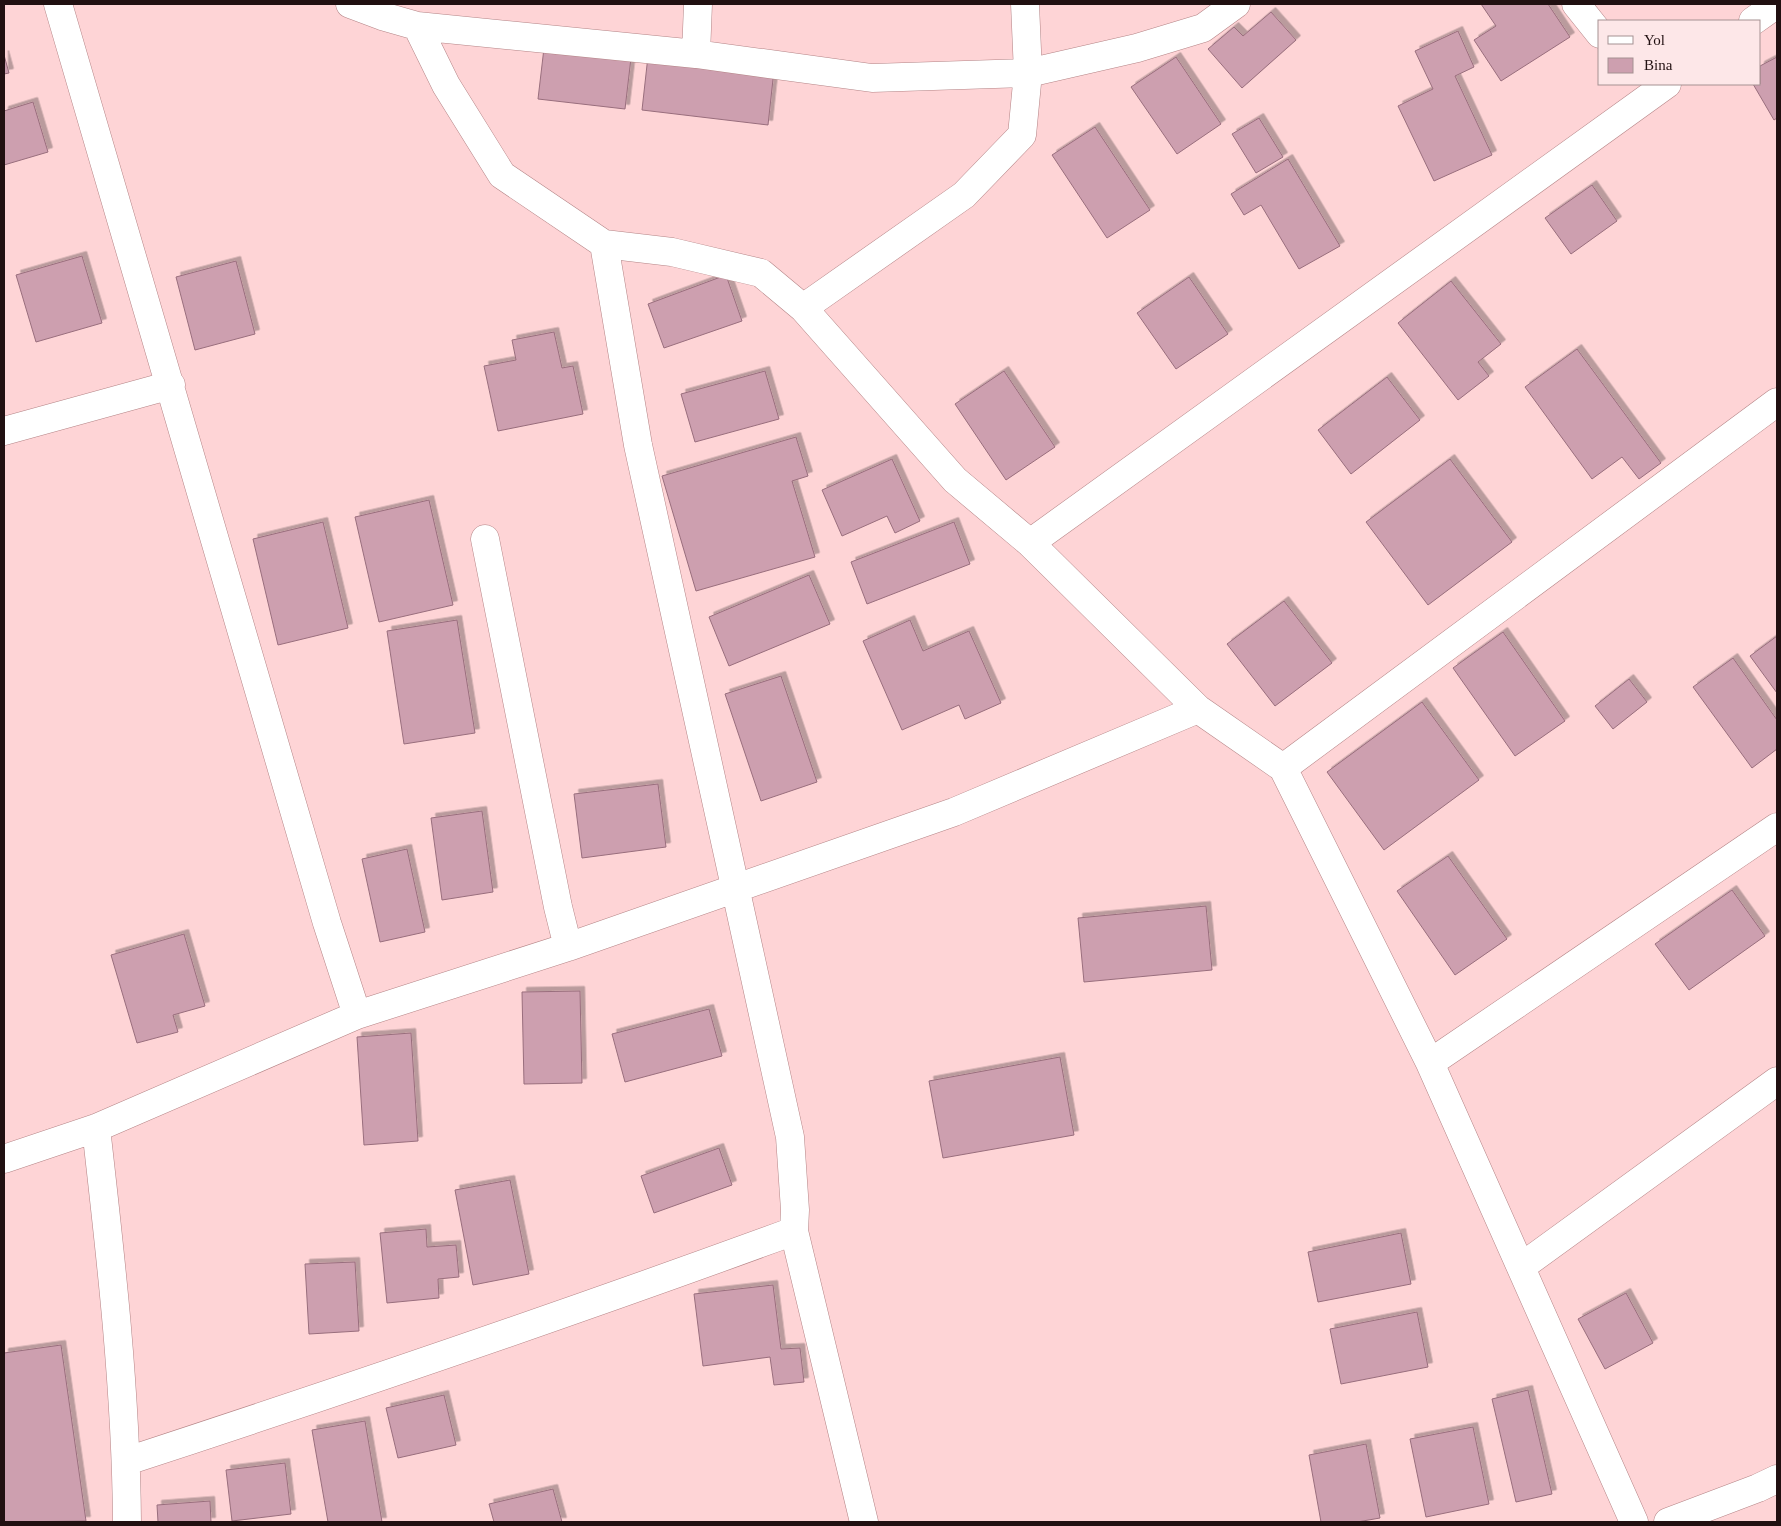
<svg xmlns="http://www.w3.org/2000/svg" width="1781" height="1526" viewBox="0 0 1781 1526" font-family="Georgia,serif">
  <defs>
    <filter id="shadow"><feDropShadow dx="4.5" dy="-4.5" stdDeviation="0" flood-color="#0004"/></filter>
  </defs>
  <rect width="100%" height="100%" fill="#fed4d6"/>
  <path fill="#cd9faf" stroke="#996e7d" filter="url(#shadow)" d="M 1481,4 L 1548,4 L 1570,37 L 1501,81 L 1474,40 L 1496,26 Z
    M 1271,12 L 1296,40 L 1242,88 L 1208,49 L 1234,27 L 1243,36 Z
    M 1458,31 L 1474,67 L 1455,76 L 1492,155 L 1434,181 L 1398,106 L 1433,89 L 1415,51 Z
    M 544,48 L 631,58 L 625,109 L 538,99 Z
    M 4,55 L 9,73 L 4,74 Z
    M 648,56 L 774,70 L 768,125 L 642,110 Z
    M 1176,57 L 1221,124 L 1177,154 L 1131,87 Z
    M 1777,57 L 1777,118 L 1774,120 L 1753,84 L 1760,84 L 1760,66 Z
    M 33,102 L 48,152 L 4,165 L 4,111 Z
    M 1259,118 L 1283,157 L 1256,173 L 1232,134 Z
    M 1095,127 L 1150,210 L 1107,238 L 1052,155 Z
    M 1288,159 L 1340,246 L 1299,269 L 1261,205 L 1244,215 L 1231,194 Z
    M 1592,185 L 1617,221 L 1571,254 L 1545,218 Z
    M 82,256 L 102,323 L 36,342 L 16,275 Z
    M 236,261 L 255,334 L 195,350 L 176,277 Z
    M 726,275 L 742,321 L 664,348 L 648,304 Z
    M 1189,277 L 1228,334 L 1176,369 L 1137,313 Z
    M 1451,281 L 1501,344 L 1478,362 L 1489,376 L 1458,400 L 1398,323 Z
    M 554,332 L 562,368 L 573,366 L 583,414 L 498,431 L 484,366 L 516,360 L 512,340 Z
    M 1577,349 L 1661,463 L 1639,479 L 1622,457 L 1592,479 L 1525,387 Z
    M 765,371 L 779,419 L 695,442 L 681,394 Z
    M 1004,371 L 1055,447 L 1006,480 L 955,404 Z
    M 1387,377 L 1420,420 L 1351,474 L 1318,430 Z
    M 796,437 L 808,476 L 792,481 L 815,557 L 696,591 L 662,476 Z
    M 892,459 L 920,521 L 895,533 L 887,516 L 842,536 L 822,490 Z
    M 1450,459 L 1512,542 L 1428,605 L 1366,522 Z
    M 429,500 L 453,605 L 379,622 L 355,517 Z
    M 323,522 L 348,628 L 278,645 L 253,539 Z
    M 954,522 L 970,564 L 867,604 L 851,562 Z
    M 809,575 L 830,624 L 729,666 L 709,617 Z
    M 1284,601 L 1332,663 L 1275,706 L 1227,644 Z
    M 457,620 L 475,733 L 404,744 L 387,631 Z
    M 910,620 L 923,651 L 969,631 L 1001,703 L 965,719 L 959,705 L 902,730 L 863,641 Z
    M 1503,632 L 1565,721 L 1515,756 L 1453,668 Z
    M 1777,636 L 1777,693 L 1750,656 Z
    M 1733,658 L 1777,720 L 1777,749 L 1752,768 L 1693,687 Z
    M 781,676 L 817,782 L 761,801 L 725,694 Z
    M 1629,679 L 1647,702 L 1613,729 L 1595,706 Z
    M 1422,702 L 1479,780 L 1384,850 L 1327,772 Z
    M 658,784 L 666,847 L 582,858 L 574,794 Z
    M 482,811 L 493,892 L 442,900 L 431,818 Z
    M 407,849 L 425,932 L 380,942 L 362,859 Z
    M 1448,856 L 1507,939 L 1455,975 L 1397,891 Z
    M 1732,890 L 1765,936 L 1689,990 L 1655,944 Z
    M 1206,906 L 1212,970 L 1084,982 L 1078,918 Z
    M 184,934 L 205,1006 L 173,1015 L 178,1032 L 137,1043 L 111,955 Z
    M 580,991 L 582,1083 L 524,1084 L 522,992 Z
    M 709,1009 L 722,1056 L 625,1082 L 612,1034 Z
    M 411,1033 L 418,1141 L 364,1145 L 357,1037 Z
    M 1060,1057 L 1074,1135 L 943,1158 L 929,1081 Z
    M 719,1148 L 732,1185 L 654,1213 L 641,1176 Z
    M 510,1180 L 529,1274 L 473,1285 L 455,1190 Z
    M 426,1229 L 427,1247 L 456,1245 L 459,1277 L 438,1279 L 439,1298 L 387,1303 L 380,1233 Z
    M 1401,1233 L 1411,1284 L 1318,1302 L 1308,1252 Z
    M 355,1262 L 359,1331 L 309,1334 L 305,1264 Z
    M 773,1285 L 781,1349 L 800,1348 L 804,1382 L 774,1385 L 770,1357 L 703,1366 L 694,1294 Z
    M 1626,1293 L 1653,1343 L 1605,1369 L 1578,1319 Z
    M 1417,1312 L 1428,1367 L 1341,1384 L 1330,1329 Z
    M 61,1345 L 86,1521 L 4,1522 L 4,1353 Z
    M 1528,1390 L 1552,1494 L 1516,1502 L 1492,1399 Z
    M 444,1395 L 456,1445 L 398,1458 L 386,1408 Z
    M 365,1421 L 382,1522 L 328,1522 L 312,1430 Z
    M 1473,1427 L 1489,1504 L 1426,1517 L 1410,1439 Z
    M 1366,1444 L 1380,1518 L 1357,1522 L 1321,1522 L 1309,1455 Z
    M 285,1463 L 291,1514 L 232,1521 L 226,1470 Z
    M 553,1489 L 562,1522 L 494,1522 L 489,1504 Z
    M 210,1501 L 211,1522 L 158,1522 L 157,1505 Z"/>
  <g fill="none" stroke-linecap="round" stroke-linejoin="round">
    <g stroke="#b48486" stroke-width="29">
      <path id="street" d="M 58,4 L 327,923 L 357,1015
        M 350,4 L 382,16 L 417,26 L 696,54 L 872,78 L 1028,73 L 1137,48 L 1203,28 L 1236,4
        M 1576,4 L 1600,34
        M 1753,21 L 1777,4
        M 417,26 L 446,85 L 502,175 L 604,244 L 672,252 L 761,273 L 803,308 L 955,480 L 1030,543 L 1198,709 L 1283,768 L 1430,1063 L 1634,1522
        M 696,54 L 698,4
        M 803,308 L 964,195 L 1022,135 L 1028,73 L 1025,4
        M 4,431 L 171,385
        M 485,539 L 558,907 L 568,947
        M 1030,543 L 1667,84
        M 1283,768 L 1777,402
        M 1430,1063 L 1777,827
        M 96,1128 C 111,1259 126,1391 127,1522
        M 4,1159 L 96,1128 L 357,1015 L 568,947 L 954,812 L 1198,709
        M 794,1231 L 864,1522
        M 1521,1267 L 1777,1081
        M 127,1461 C 350,1388 573,1312 794,1231 L 795,1210 L 790,1137 L 638,445 L 604,244
        M 1668,1522 L 1758,1488 L 1777,1479"/>
    </g>
    <use href="#street" stroke="#fff" stroke-width="28"/>
  </g>
  <rect width="1781" height="1526" fill="none" stroke="#211011" stroke-width="10"/>
  <rect x="1598" y="20" width="162" height="65" fill="#fde7e8" stroke="#a59192"/>
  <rect x="1608" y="36" width="25" height="8" fill="#ffffff" stroke="#a59192"/>
  <text x="1644" y="45" font-size="15" fill="#211011">Yol</text>
  <rect x="1608" y="58" width="25" height="15" fill="#cd9faf" stroke="#a59192"/>
  <text x="1644" y="70" font-size="15" fill="#211011">Bina</text>
</svg>
